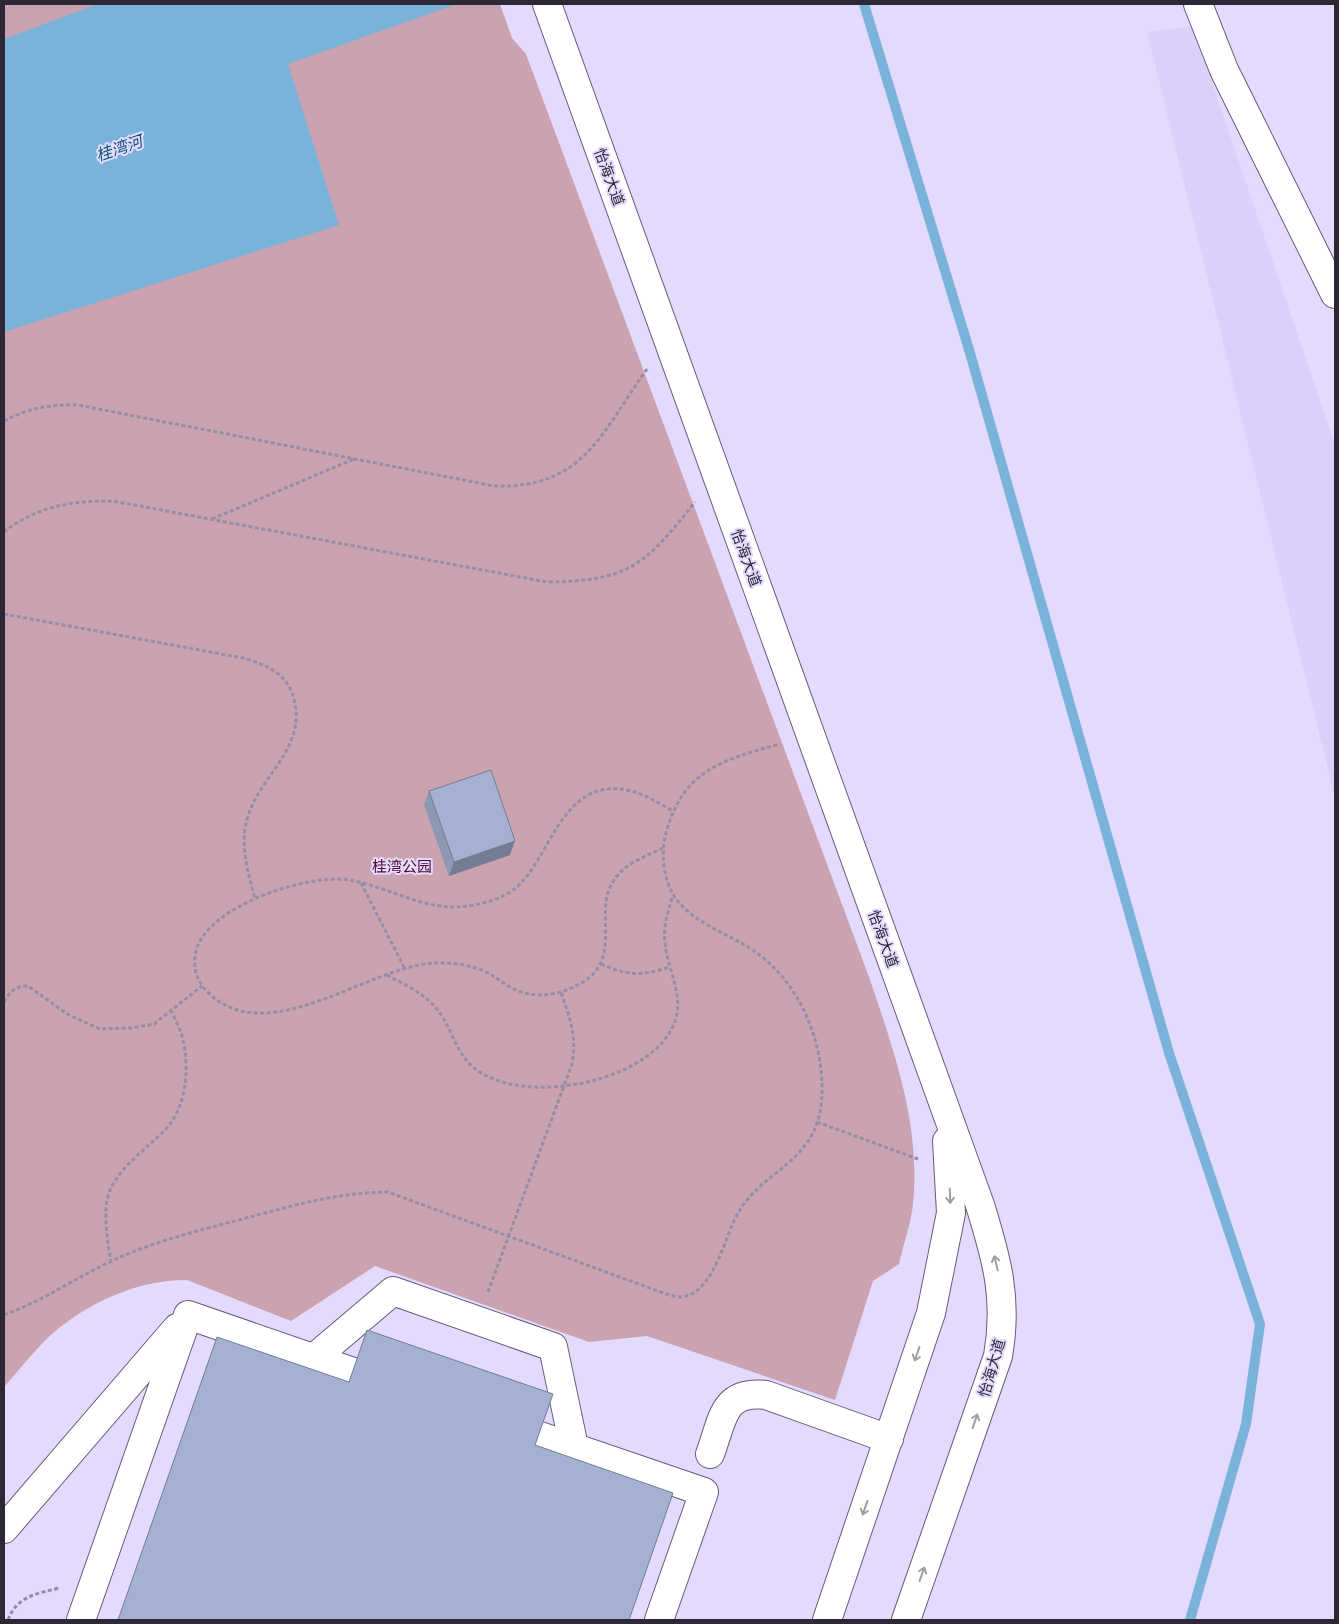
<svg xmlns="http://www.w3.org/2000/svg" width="1339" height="1624" viewBox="0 0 1339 1624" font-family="'Open Sans','Noto Sans SC',sans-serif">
  <rect width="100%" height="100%" fill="#e4dafe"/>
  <path fill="#dcd0fb" d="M 1193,26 L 1335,445 L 1335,798 L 1147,32 Z"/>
  <path fill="#cba2af" d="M 4,4 L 500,4 L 512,38 L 526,54 L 869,977 C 894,1051 921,1125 913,1204 C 911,1224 903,1245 899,1264 L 873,1281 L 835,1400 L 647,1336 L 589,1342 L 375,1266 L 291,1321 L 187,1280 C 140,1280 96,1299 59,1328 C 39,1344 21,1368 4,1387 Z"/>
  <path fill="#7ab3da" d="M 98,4 L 457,4 L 288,64 L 339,225 L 4,332 L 4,39 Z"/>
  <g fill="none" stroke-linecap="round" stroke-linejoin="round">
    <path stroke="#7ab3da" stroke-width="10" d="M 864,4 L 970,353 L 1169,1053 L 1260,1324 L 1246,1424 L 1190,1620"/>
    <g stroke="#655b7a" stroke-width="30">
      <path id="minor" d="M 547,4 L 980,1205 C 997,1260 1008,1299 998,1356 L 906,1620
        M 1198,4 L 1224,70 L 1335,294
        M 314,1358 L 393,1291 L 553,1347 L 574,1447
        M 502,1423 L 704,1492 L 659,1620
        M 710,1454 C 723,1420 722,1390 766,1395 L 889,1439
        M 4,1529 L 177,1328
        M 81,1620 L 188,1315 L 388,1384
        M 827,1620 L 931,1313 L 951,1213 L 947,1141"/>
    </g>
    <path stroke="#948da7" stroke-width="3" stroke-dasharray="4 2.5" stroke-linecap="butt" d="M 4,421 C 28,408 51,404 78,405 L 494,486 C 584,489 601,433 647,369
      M 212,519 L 354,459
      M 4,532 C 35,507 73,500 113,501 L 547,582 C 630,581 645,565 695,502
      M 4,614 L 243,658 C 267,665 287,673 294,699 C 307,747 261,775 248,816 C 239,844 248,872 255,899
      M 663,848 C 646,856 625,863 614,880 C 592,912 624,956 583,982 C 560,996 533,1000 510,987 C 503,983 497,978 490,974 C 473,965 452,962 433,963 C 367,968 273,1046 213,997 C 200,986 193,974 195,956 C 200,908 307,873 349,880 C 386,886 419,908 457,907 C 476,906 503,900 518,886 C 550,856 562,784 619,789 C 639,790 656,802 673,811
      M 361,883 L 405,969
      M 601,964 C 627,976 642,976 670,967
      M 387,975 C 403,984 422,992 434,1006 C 451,1023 454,1051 473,1067 C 522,1109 658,1082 676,1018 C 683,994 667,967 665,943 C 663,926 668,911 673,895
      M 4,1002 C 10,991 16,986 28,986 L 69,1015 L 100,1029 L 131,1028 L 154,1024 L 202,986
      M 817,1122 L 918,1159
      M 111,1263 C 108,1241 101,1208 111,1188 C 123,1164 145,1150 163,1132 C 186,1110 190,1070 183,1040 C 181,1030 176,1021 172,1012
      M 488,1292 L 572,1064 C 577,1035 570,1019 561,992
      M 4,1315 C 48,1299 87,1270 130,1253 C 165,1239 203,1229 239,1220 C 292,1206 333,1193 388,1192 L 666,1294 C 670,1295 676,1297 681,1297 C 710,1295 723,1246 733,1223 C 758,1165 824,1168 822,1086 C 821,1032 795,976 748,947 C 723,932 691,921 674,896 C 664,880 661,855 665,837 C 681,771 721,760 780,744
      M 8,1620 C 17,1596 36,1594 59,1588"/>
    <use href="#minor" stroke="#fff" stroke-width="28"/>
  </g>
  <path fill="#8d98b5" d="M 429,791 L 510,855 L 449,876 L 424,805 Z"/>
  <path fill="#737c93" d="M 515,841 L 510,855 L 449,876 L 454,862 Z"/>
  <path fill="#a4b1d2" stroke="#737c93" d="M 491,770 L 515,841 L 454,862 L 429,791 Z
    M 367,1330 L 553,1394 L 535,1445 L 673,1493 L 629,1620 L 118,1620 L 217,1337 L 349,1382 Z"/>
  <defs><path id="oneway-shaft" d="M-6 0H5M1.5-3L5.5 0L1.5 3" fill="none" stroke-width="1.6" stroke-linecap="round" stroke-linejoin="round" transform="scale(1.25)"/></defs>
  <g stroke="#a09ea5">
    <use href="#oneway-shaft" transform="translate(950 1196) rotate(88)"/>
    <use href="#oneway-shaft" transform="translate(996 1263) rotate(-103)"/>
    <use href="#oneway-shaft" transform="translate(917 1354) rotate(109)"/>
    <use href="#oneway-shaft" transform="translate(975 1421) rotate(-71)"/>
    <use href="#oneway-shaft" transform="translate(865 1508) rotate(109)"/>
    <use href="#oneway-shaft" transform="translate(922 1574) rotate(-71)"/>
  </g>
  <g text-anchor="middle" stroke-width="4" stroke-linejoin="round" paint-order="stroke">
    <g font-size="15" fill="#2c2836" stroke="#e4dafe">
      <text transform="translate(609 177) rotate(70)" y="5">怡海大道</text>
      <text transform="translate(746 558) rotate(70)" y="5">怡海大道</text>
      <text transform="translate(883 939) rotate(70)" y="5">怡海大道</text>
      <text transform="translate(992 1368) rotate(-74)" y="5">怡海大道</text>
    </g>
    <g font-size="15" fill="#53062c" stroke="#e4dafe">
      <text x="402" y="872">桂湾公园</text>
    </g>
    <g font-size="16" font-style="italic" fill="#0e557a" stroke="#e4dafe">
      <text transform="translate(119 148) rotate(-19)" y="6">桂湾河</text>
    </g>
  </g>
  <rect width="1339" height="1624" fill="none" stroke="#2c2836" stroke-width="10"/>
</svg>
